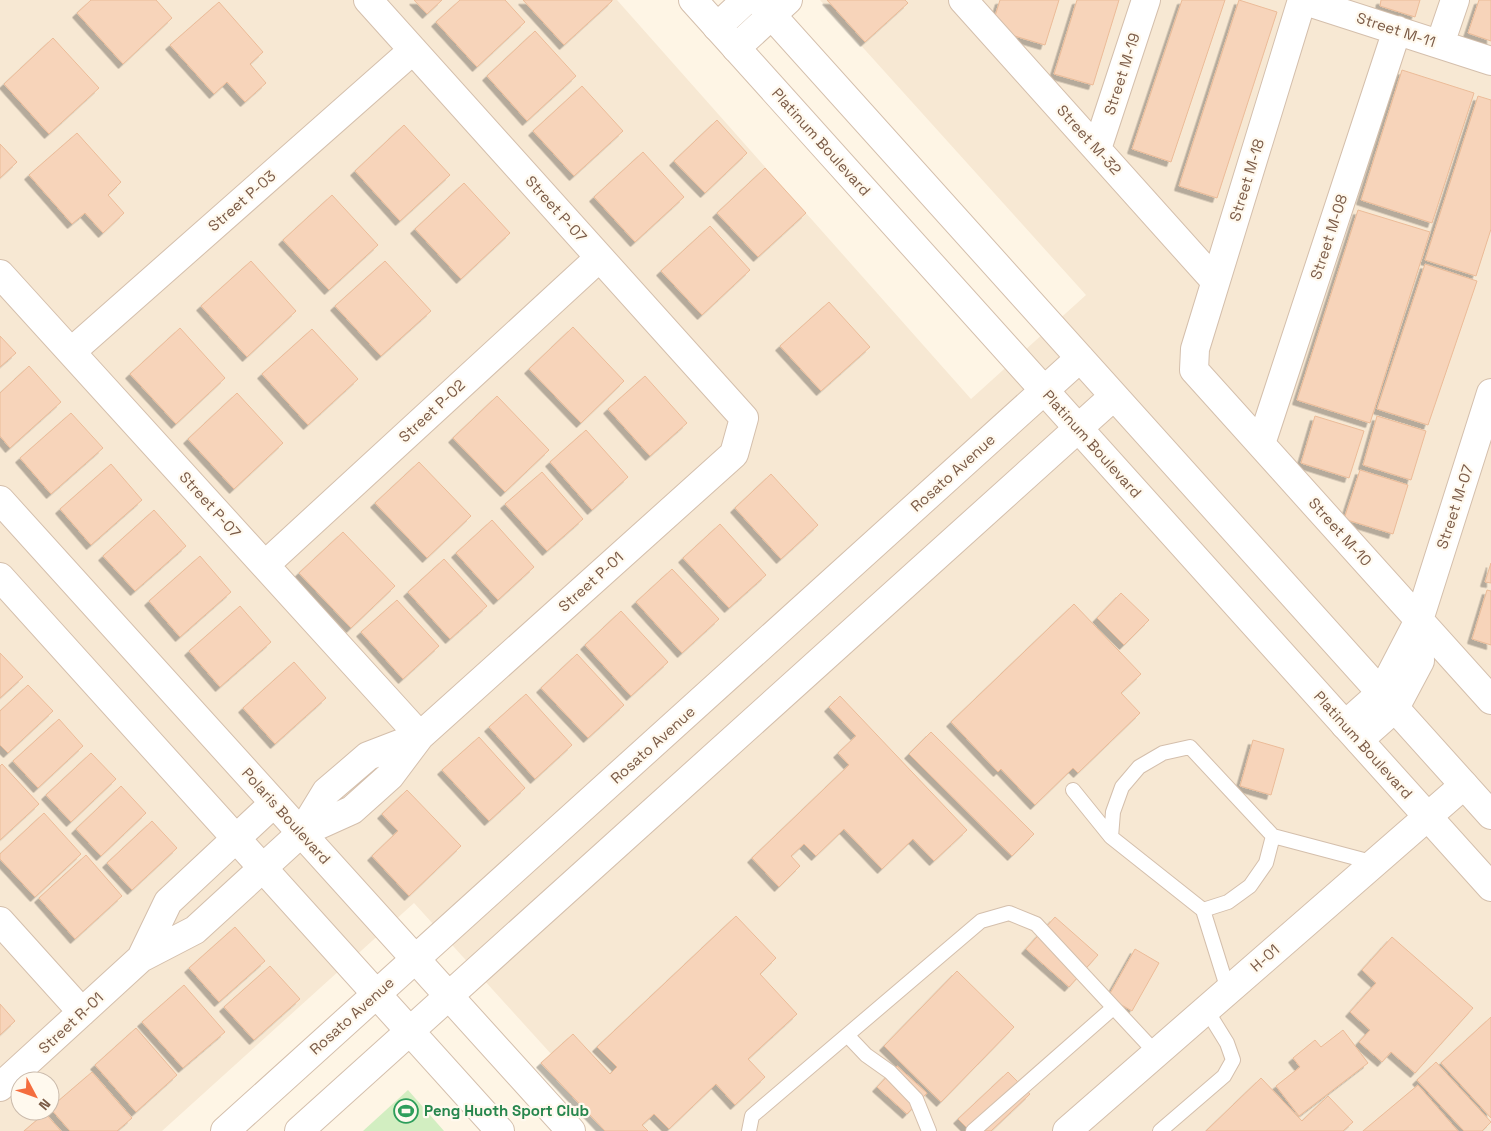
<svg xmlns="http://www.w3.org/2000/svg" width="1491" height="1131" viewBox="0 0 1491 1131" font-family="'Space Grotesk',sans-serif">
  <defs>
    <filter id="shadow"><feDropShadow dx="-4.5" dy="4.5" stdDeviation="0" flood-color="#0004"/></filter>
  </defs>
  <rect width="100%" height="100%" fill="#fef5e5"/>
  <path fill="#f7e8d3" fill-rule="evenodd" d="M 0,0 L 617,0 L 971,399 L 1086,295 L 820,0 L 1491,0 L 1491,1131 L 621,1131 L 414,903 L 162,1131 L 0,1131 ZM 20,1081 L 50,1081 L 50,1111 L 20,1111 Z"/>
  <path fill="#d2eec1" d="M 408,1090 L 444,1131 L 363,1131 Z"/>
  <path fill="#f7d4ba" stroke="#ebbb98" filter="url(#shadow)" d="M 91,0 L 156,0 L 172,18 L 123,64 L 77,13 Z
    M 414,0 L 442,0 L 427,14 Z
    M 460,0 L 505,0 L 525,22 L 477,67 L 436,22 Z
    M 523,0 L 612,0 L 612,1 L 564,45 Z
    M 827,0 L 905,0 L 908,3 L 865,42 Z
    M 1000,0 L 1059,0 L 1045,45 L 991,29 Z
    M 1077,0 L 1119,0 L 1093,85 L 1054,74 Z
    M 1182,0 L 1225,0 L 1171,162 L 1132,149 Z
    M 1239,0 L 1277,12 L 1217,198 L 1179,186 Z
    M 1381,0 L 1420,0 L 1415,17 L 1380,6 Z
    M 1479,0 L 1491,0 L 1491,41 L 1468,33 Z
    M 219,2 L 263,52 L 250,64 L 266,83 L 245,102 L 227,82 L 214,94 L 170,45 Z
    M 535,31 L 576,76 L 527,121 L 487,76 Z
    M 53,38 L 99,88 L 49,134 L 4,84 Z
    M 1402,70 L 1474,93 L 1432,223 L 1361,200 Z
    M 582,86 L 623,131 L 574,176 L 533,131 Z
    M 1478,96 L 1491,100 L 1491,229 L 1476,276 L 1425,260 Z
    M 717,120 L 747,153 L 705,193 L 674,161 Z
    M 404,125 L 450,175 L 400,221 L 355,171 Z
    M 77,133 L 121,182 L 108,195 L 124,213 L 103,233 L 85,213 L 72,224 L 29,175 Z
    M 0,144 L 17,162 L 0,178 Z
    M 643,152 L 684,197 L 635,242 L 594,197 Z
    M 765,168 L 806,213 L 758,257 L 717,213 Z
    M 464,183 L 510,233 L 461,279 L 415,229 Z
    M 332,195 L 378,245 L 329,290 L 283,240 Z
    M 1358,210 L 1430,232 L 1370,423 L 1297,400 Z
    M 710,226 L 750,270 L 702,315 L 661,271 Z
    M 251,261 L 296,311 L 247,357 L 201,306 Z
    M 385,261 L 431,311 L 381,356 L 335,306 Z
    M 1425,264 L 1477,281 L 1428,425 L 1377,409 Z
    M 829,302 L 870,347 L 821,391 L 780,346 Z
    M 573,327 L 624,381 L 581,423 L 529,369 Z
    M 180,328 L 225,378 L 176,424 L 130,374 Z
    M 312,329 L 358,379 L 308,425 L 262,374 Z
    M 0,336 L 16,353 L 0,367 Z
    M 29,366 L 61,402 L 10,448 L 0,436 L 0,393 Z
    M 645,376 L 687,423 L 650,456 L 608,409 Z
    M 237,393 L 283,443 L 234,489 L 188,439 Z
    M 497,396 L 549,450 L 505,492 L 453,438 Z
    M 71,413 L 103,448 L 51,494 L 20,458 Z
    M 1315,416 L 1364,431 L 1349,478 L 1301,463 Z
    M 1377,416 L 1426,431 L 1411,480 L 1363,465 Z
    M 586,430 L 628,477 L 592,510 L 550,462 Z
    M 419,462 L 471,516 L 427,558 L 375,503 Z
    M 111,464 L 142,500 L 91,545 L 60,509 Z
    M 1360,470 L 1408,485 L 1393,534 L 1344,519 Z
    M 542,472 L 583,519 L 547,551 L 505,504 Z
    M 771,474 L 818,525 L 781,559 L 735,508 Z
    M 154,510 L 186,546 L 135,591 L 103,556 Z
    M 492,520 L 534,567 L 498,600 L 456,553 Z
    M 720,524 L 766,575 L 729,608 L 683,558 Z
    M 343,532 L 395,586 L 351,628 L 299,573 Z
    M 200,556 L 231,592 L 180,637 L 149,601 Z
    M 444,559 L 487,606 L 450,639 L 408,592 Z
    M 1491,563 L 1491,583 L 1485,582 Z
    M 672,569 L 719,619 L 682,653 L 636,602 Z
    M 1487,590 L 1491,591 L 1491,645 L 1472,639 Z
    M 1121,593 L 1149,620 L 1124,645 L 1097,618 Z
    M 397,600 L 439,646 L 403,679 L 361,632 Z
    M 1074,604 L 1141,674 L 1121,693 L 1140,713 L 1078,773 L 1073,768 L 1035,805 L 1001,769 L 998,772 L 951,722 Z
    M 240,606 L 271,642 L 220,687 L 189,651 Z
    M 621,611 L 668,662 L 631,696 L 585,645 Z
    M 0,653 L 23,677 L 0,698 Z
    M 577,654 L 624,705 L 588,738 L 541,688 Z
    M 294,662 L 326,698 L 275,744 L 243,708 Z
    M 28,685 L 53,711 L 8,753 L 0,745 L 0,711 Z
    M 526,694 L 572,745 L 535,779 L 489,727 Z
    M 840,696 L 967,830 L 934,861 L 913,839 L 882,869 L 844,829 L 816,856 L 804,844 L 791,856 L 800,866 L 779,887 L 752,858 L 849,765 L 838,753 L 856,736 L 829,707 Z
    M 59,719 L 83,746 L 38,788 L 13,761 Z
    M 931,732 L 1034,834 L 1012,856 L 909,754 Z
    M 479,737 L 525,788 L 489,821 L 442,770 Z
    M 1253,740 L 1284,749 L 1271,795 L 1240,786 Z
    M 91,753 L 116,779 L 71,822 L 46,795 Z
    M 2,764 L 39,804 L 0,840 L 0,766 Z
    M 121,786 L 146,813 L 101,856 L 76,829 Z
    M 407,790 L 461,846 L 409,896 L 372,856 L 398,831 L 382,814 Z
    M 44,813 L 81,854 L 35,897 L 0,859 L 0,854 Z
    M 152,821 L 177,848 L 132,890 L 107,863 Z
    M 86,855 L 122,896 L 75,939 L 39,898 Z
    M 736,916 L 776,958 L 760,974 L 797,1014 L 748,1059 L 765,1077 L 735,1105 L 716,1084 L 669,1129 L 654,1114 L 642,1125 L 648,1131 L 605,1131 L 541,1063 L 573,1034 L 610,1074 L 617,1067 L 597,1047 Z
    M 1055,917 L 1098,955 L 1069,987 L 1026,949 Z
    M 235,927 L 265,961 L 219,1002 L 189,968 Z
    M 1392,937 L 1473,1008 L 1415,1073 L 1391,1052 L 1382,1062 L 1359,1042 L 1370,1030 L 1350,1012 L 1376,983 L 1362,970 Z
    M 1135,949 L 1159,963 L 1132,1011 L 1108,997 Z
    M 270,966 L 300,999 L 254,1040 L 224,1007 Z
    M 957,971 L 1014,1027 L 941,1102 L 884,1046 Z
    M 184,985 L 225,1032 L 183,1068 L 142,1022 Z
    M 0,1004 L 15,1021 L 0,1035 Z
    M 1491,1017 L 1491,1118 L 1441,1063 Z
    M 136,1028 L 177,1075 L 136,1112 L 95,1065 Z
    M 1343,1030 L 1368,1063 L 1299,1116 L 1276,1086 L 1300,1067 L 1293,1058 L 1315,1040 L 1321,1047 Z
    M 1436,1062 L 1491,1122 L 1482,1131 L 1464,1131 L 1417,1080 Z
    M 897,1066 L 927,1093 L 907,1114 L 877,1087 Z
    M 92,1072 L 132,1118 L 117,1131 L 70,1131 L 50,1108 Z
    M 1008,1072 L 1030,1094 L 991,1131 L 970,1131 L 958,1119 Z
    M 1261,1078 L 1302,1121 L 1328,1096 L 1353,1122 L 1343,1131 L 1206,1131 Z
    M 1418,1085 L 1458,1131 L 1363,1131 Z
    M 45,1113 L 61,1131 L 24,1131 Z"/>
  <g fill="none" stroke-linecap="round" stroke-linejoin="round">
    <g stroke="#d4bfac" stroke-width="16">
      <path id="service" d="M 1073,790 L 1111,837
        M 1273,836 L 1266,863 L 1250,886 L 1228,902 L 1203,910 L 1111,837 L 1113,812 L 1122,787 L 1139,767 L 1163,753 L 1190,747 L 1273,836 L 1375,863
        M 1203,910 L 1228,990
        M 847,1035 L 866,1055 L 890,1072 L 916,1099 L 929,1131
        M 749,1131 L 752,1116 L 981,921 L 1009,913 L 1036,924 L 1156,1053
        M 973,1131 L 1113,1008
        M 1160,1131 L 1224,1076 L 1233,1060 L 1227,1043 L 1206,1009"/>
    </g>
    <g stroke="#d4bfac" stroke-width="30">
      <path id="minor" d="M 963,0 L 1215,281
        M 1302,0 L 1195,349 L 1194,370 L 1491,700
        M 1302,0 L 1491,61
        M 717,27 L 746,0
        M 1440,44 L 1455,0
        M 736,48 L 788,0
        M 1097,149 L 1146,0
        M 0,274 L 420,736
        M 71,352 L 413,50
        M 1261,444 L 1397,30
        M 265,565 L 599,258
        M 1345,725 L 1381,693 L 1419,620 L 1491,393
        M 1359,740 L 1395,708 L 1420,661 L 1419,622
        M 301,833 L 352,810 L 390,776 L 420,736 L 734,454 L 744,418 L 368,0
        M 0,921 L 82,1012
        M 141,958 L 168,902 L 274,803
        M 0,1087 L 141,958 L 195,930 L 301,833 L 326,792 L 368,756 L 420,736
        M 1067,1131 L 1464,785"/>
    </g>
    <g stroke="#d4bfac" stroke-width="30">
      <path id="tertiary" d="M 693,0 L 1491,887
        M 758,0 L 1491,815
        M 0,500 L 571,1131
        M 0,577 L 500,1131
        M 225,1131 L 1080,358
        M 299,1131 L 1114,396"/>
    </g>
    <use href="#service" stroke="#fff" stroke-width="14"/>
    <use href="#minor" stroke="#fff" stroke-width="28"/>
    <use href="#tertiary" stroke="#fff" stroke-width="28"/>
  </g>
  <defs>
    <g id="stadium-ring" transform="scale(1.25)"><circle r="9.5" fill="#fff9ee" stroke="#2e9e5b" stroke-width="1.5"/><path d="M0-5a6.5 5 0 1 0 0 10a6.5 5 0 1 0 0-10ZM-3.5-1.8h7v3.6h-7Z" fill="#2e9e5b"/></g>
  </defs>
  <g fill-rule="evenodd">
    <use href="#stadium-ring" x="406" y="1111"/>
  </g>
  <g text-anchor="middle" stroke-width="4.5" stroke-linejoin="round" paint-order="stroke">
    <g font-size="15" fill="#7b5b47" stroke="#fff9ee">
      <text transform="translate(1396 30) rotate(18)" y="5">Street M-11</text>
      <text transform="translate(1122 74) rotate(-72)" y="5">Street M-19</text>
      <text transform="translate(1089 140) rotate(48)" y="5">Street M-32</text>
      <text transform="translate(821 142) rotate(48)" y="5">Platinum Boulevard</text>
      <text transform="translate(1247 180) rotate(-73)" y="5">Street M-18</text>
      <text transform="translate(242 201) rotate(-41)" y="5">Street P-03</text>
      <text transform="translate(556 209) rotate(48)" y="5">Street P-07</text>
      <text transform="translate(1329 237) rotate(-72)" y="5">Street M-08</text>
      <text transform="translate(432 411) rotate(-43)" y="5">Street P-02</text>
      <text transform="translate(1092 444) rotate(48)" y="5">Platinum Boulevard</text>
      <text transform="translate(953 473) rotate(-42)" y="5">Rosato Avenue</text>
      <text transform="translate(210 505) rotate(48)" y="5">Street P-07</text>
      <text transform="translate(1455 507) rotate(-72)" y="5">Street M-07</text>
      <text transform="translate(1340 532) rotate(48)" y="5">Street M-10</text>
      <text transform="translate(591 582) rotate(-42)" y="5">Street P-01</text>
      <text transform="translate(653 745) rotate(-42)" y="5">Rosato Avenue</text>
      <text transform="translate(1363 745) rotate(48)" y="5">Platinum Boulevard</text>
      <text transform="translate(286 816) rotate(48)" y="5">Polaris Boulevard</text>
      <text transform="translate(1265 958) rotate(-41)" y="5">H-01</text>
      <text transform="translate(352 1016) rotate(-42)" y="5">Rosato Avenue</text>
      <text transform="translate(71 1023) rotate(-43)" y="5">Street R-01</text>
    </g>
    <g font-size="15" font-weight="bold" fill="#27864d" stroke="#fff9ee" text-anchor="start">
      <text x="424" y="1116">Peng Huoth Sport Club</text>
    </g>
  </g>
  <g transform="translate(35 1096) rotate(131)"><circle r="24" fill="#fff9ee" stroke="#cabaab"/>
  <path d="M0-4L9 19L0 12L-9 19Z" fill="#f46d3e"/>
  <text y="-8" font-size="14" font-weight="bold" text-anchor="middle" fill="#7b5b47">N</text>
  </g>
</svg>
